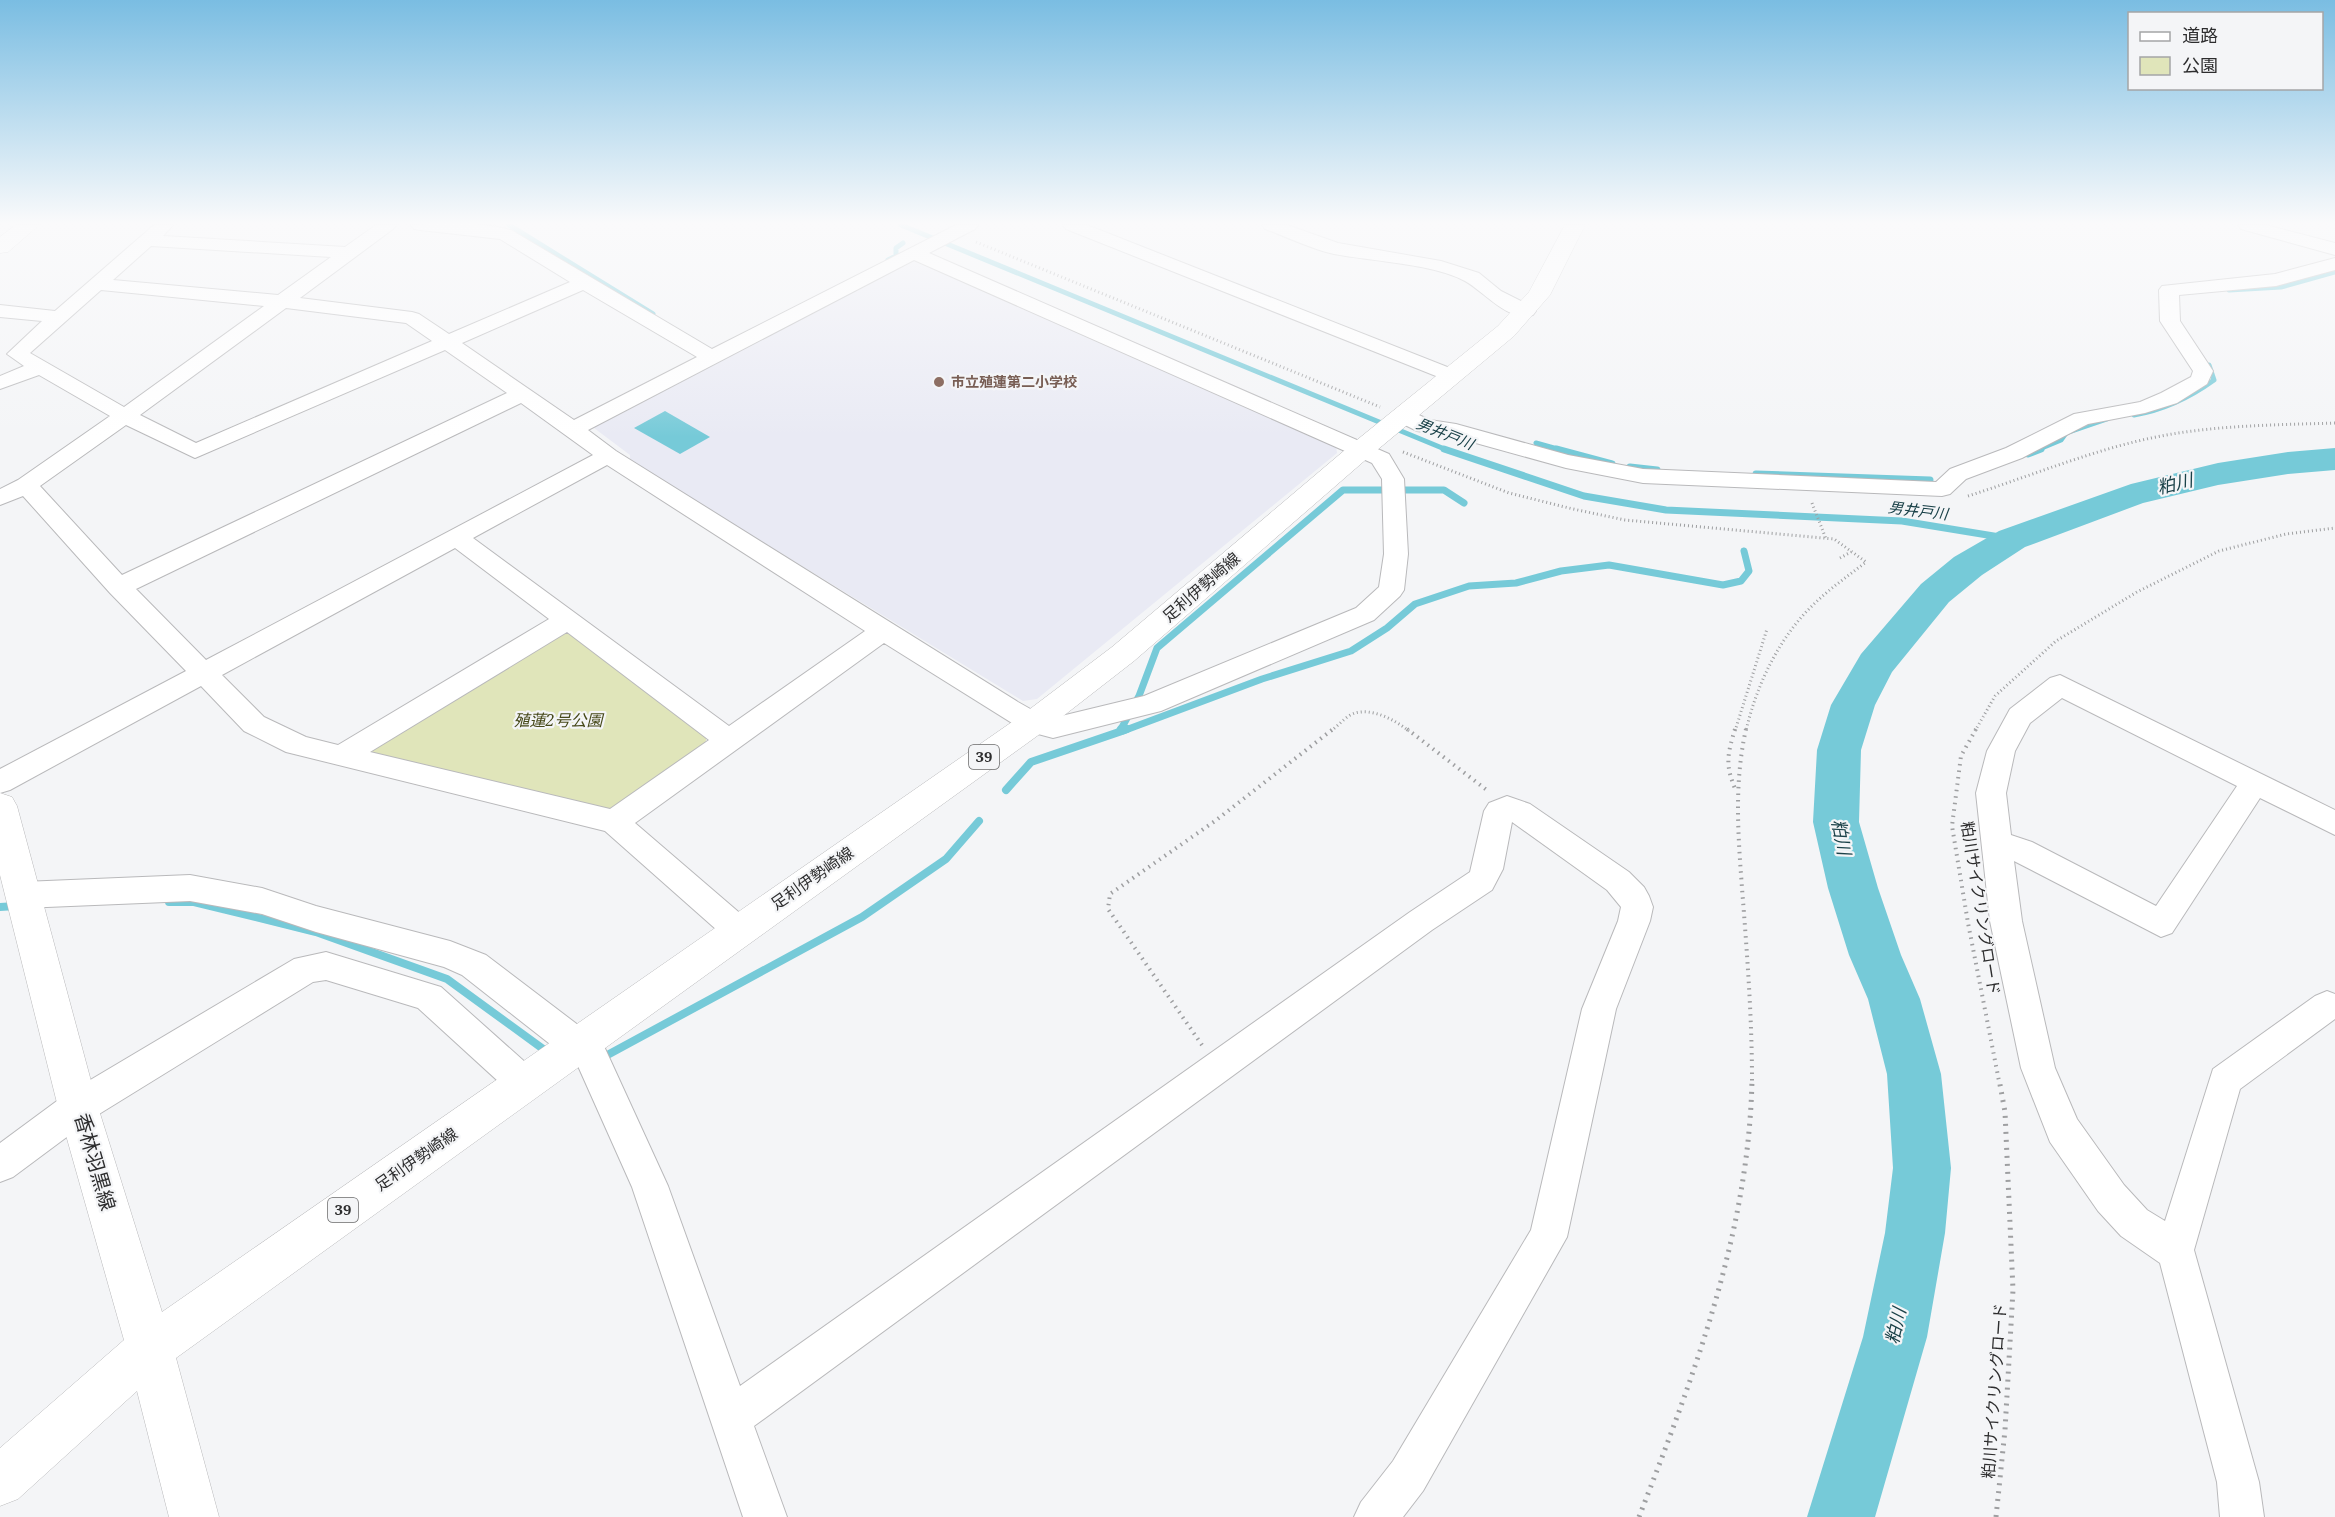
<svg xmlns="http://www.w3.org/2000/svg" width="2335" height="1517" viewBox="0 0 2335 1517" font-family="'Noto Serif','Noto Sans JP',serif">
  <rect width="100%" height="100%" fill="#f4f5f7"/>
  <path fill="#e9eaf4" d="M 915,259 L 1336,446 L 1337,453 L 1037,699 L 1023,701 L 630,461 L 630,455 L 594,428 L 597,421 Z"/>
  <path fill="#e0e5ba" d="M 567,632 L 707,736 L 704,748 L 624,803 L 609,809 L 373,754 L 371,743 L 554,634 Z"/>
  <path fill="#76cad8" d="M 665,411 L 710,437 L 680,454 L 634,428 Z"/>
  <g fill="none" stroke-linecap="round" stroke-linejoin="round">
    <path stroke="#76cad8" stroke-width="5" d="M 509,225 L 653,314
      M 901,225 L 1447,450
      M 888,260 L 896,256 L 896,248 L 903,243
      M 2229,290 L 2281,287 L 2335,272
      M 2134,415 C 2164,410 2189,398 2214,380 L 2209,365
      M 1536,443 L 1561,450
      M 2037,450 L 2061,440 L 2066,433 L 2107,419"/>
    <path stroke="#76cad8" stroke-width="7" d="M 1444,449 L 1584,496 L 1666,510 L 1902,521 L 2012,539
      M 1556,449 L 1612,464
      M 2028,454 L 2041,449
      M 1630,467 L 1657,470
      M 1756,474 L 1930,480
      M 1120,731 L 1139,696 L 1157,648 L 1343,490 L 1444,490 L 1464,503
      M 1123,731 L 1262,679 L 1351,651 L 1387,628 L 1415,604 L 1469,586 L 1516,583 L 1561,571 L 1609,565 L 1723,585 L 1741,581 L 1749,571 L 1744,551"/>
    <path stroke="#76cad8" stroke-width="8" d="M 1119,732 L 1127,729
      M 1006,790 L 1031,762 L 1119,732 L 1121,729
      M 169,902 L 194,902 L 316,932 L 447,979 L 550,1054
      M 0,907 L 16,906
      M 600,1059 L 862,917 L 946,859 L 979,821"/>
    <path fill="#76cad8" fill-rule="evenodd" d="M 2335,448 L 2335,470 L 2288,474 L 2218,485 L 2143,503 L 2025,547 L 1982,575 L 1949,602 L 1892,672 L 1875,705 L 1861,750 L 1859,822 L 1878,888 L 1901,955 L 1920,999 L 1941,1074 L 1951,1168 L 1945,1233 L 1927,1337 L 1875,1517 L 1807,1517 L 1863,1337 L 1885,1233 L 1893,1168 L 1887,1074 L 1868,999 L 1849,955 L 1828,888 L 1813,822 L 1817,750 L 1831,705 L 1861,654 L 1921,584 L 1954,557 L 1999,531 L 2131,484 L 2218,463 L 2288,452 Z"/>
    <g stroke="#b9b9bb" stroke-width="2">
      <path id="minor" d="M 154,225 L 173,225 L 163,236 L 345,247 L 376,225 L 396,225 L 393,229 L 300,298 L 412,312 L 419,314 L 449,334 L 570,282 L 500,239 L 420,230 L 414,229 L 411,225 C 442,222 481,222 511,230 L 712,349 L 956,225 L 978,225 L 975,229 L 929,253 L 1389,454 L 1404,479 L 1408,554 L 1404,590 L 1400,596 L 1374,620 L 1161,711 L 1053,738 L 1023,730 L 884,643 L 635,823 L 749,921 L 754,930 L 749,939 L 738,943 L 727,939 L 605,831 L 286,752 L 244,731 L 201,686 L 10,790 L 0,793 L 0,769 L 186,671 L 110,593 L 23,496 L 0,505 L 0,489 L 18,480 L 110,416 L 39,375 L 0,389 L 0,376 L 24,366 L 7,354 L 42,321 L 0,317 L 0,305 L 55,311 ZM 151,246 L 331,257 L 278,295 L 113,280 ZM 914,260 L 1372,463 L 1382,479 L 1384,554 L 1379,587 L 1356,608 L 1144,696 L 1053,718 L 1041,715 L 1018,702 L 616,451 L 588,430 ZM 101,290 L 264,306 L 124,407 L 30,353 ZM 583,290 L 697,357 L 574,420 L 462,343 ZM 286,308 L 406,323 L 432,341 L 196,443 L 140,415 ZM 445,350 L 507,393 L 122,575 L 40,486 L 126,425 L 195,458 ZM 521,403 L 593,455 L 206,660 L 136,589 ZM 607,465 L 865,631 L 729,726 L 473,538 ZM 455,548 L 549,619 L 338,745 L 306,737 L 264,717 L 222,675 ZM 567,632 L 709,740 L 610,809 L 370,752 Z
        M 1063,225 L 1087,225 L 1460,372 L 1463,376 L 1460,380 L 1453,382 L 1446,380 L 1066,229 Z
        M 1262,225 L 1287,225 L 1338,243 L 1441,261 L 1479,273 L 1501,291 L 1533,307 L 1536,311 L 1533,315 C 1507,322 1485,292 1465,281 C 1434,264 1371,261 1334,254 C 1311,249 1287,237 1265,229 Z
        M 2238,225 L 2266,225 L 2335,243 L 2335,255 L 2241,229 Z
        M 2335,258 L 2335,270 L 2276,286 L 2179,295 L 2180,321 L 2213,371 L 2207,384 L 2177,403 L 2145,413 L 2088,424 L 2022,458 L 1966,479 L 1950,494 L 1942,496 L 1643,483 L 1566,468 L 1447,435 L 1417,431 L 1395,420 L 1392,415 L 1395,410 L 1403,408 L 1430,420 L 1456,424 L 1568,455 L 1643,469 L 1936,482 L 1950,469 L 2006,448 L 2074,414 L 2140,402 L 2161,393 L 2191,377 L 2193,371 L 2160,321 L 2159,290 L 2162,286 L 2275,274 Z
        M 2060,675 L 2335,810 L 2335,835 L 2260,798 L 2172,933 L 2161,937 L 2014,861 L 2022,921 L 2055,1068 L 2077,1119 L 2124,1185 L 2147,1210 L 2165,1221 L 2213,1069 L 2315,996 L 2327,991 L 2335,994 L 2335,1019 L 2240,1089 L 2194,1250 L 2259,1482 L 2264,1517 L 2220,1517 L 2217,1482 L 2160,1263 L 2121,1236 L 2098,1211 L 2050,1142 L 2021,1068 L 1990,921 L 1976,793 L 1987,751 L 2010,709 L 2050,678 ZM 2062,698 L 2237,786 L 2156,906 L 2032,842 L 2011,835 L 2006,793 L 2015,751 L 2030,723 Z
        M 1507,796 L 1530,804 L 1629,872 L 1644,887 L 1649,896 L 1653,907 L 1650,921 L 1616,1009 L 1567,1237 L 1423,1491 L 1403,1517 L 1354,1517 L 1361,1502 L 1393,1461 L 1531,1230 L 1582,1009 L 1618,921 L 1621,907 L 1607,890 L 1512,822 L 1503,869 L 1492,890 L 1432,930 L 754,1426 L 787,1517 L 743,1517 L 632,1187 L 578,1066 L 462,975 L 444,967 L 316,932 L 262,914 L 190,901 L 23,908 L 12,904 L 7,895 L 12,886 L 23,882 L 190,875 L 262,888 L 316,906 L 450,941 L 486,955 L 603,1044 L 668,1186 L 740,1386 L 1410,912 L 1470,872 L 1484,811 L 1489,803 Z
        M 326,952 L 441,987 L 535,1071 L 540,1082 L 535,1093 L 523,1098 L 511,1093 L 418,1008 L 326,980 L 313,982 L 91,1119 L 13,1177 L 0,1182 L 0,1143 L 65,1095 L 294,959 Z"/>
    </g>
    <g stroke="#b9b9bb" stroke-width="1">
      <path id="major" d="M 16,225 L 39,225 L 8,252 L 0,253 L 0,237 Z
        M 1565,225 L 1585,225 L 1550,295 L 1514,336 L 1370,456 L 1134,661 L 1044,731 L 176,1358 L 219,1517 L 169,1517 L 137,1391 L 18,1499 L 0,1506 L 0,1448 L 124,1340 L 58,1107 L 0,875 L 0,793 L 12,797 L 17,806 L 98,1107 L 162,1312 L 1022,715 L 1112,647 L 1352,444 L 1498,326 L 1529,292 Z"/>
    </g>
    <path stroke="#9e9fa1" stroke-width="3" stroke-dasharray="1 3" stroke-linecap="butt" d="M 976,242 L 1380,407
      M 1403,452 L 1509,493 L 1573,509 L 1625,520 L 1834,539 L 1866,562 C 1848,576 1829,589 1812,606 C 1779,638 1756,686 1746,731
      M 1968,496 C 2031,476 2092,450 2156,437 C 2215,425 2275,425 2335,423
      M 1812,503 L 1826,539
      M 1840,558 L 1851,552
      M 1331,731 C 1338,726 1347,715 1355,713 C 1373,708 1395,720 1409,731
      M 1735,731 L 1767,629
      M 1975,731 L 1995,696 L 2056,641 L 2137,592 L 2219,551 L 2286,534 L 2335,528"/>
    <path stroke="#9e9fa1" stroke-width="4" stroke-dasharray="1.5 5" stroke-linecap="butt" d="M 1407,729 L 1488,791
      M 1735,729 C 1727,756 1725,765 1736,791
      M 1746,729 C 1734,783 1738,834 1742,888 C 1747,952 1752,1017 1752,1081
      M 1976,729 L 1961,756 L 1952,826 L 1968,923 L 1999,1081
      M 1202,1045 L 1108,909 L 1110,894 L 1215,821 L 1333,729"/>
    <path stroke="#9e9fa1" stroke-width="5" stroke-dasharray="2 6" stroke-linecap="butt" d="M 1639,1517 C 1694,1375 1749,1233 1752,1079
      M 1996,1517 L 2005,1430 L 2013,1290 L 2005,1112 L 1999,1079"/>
    <use href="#minor" fill="#fff" fill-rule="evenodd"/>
    <use href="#major" fill="#fff" fill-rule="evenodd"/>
  </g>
  <linearGradient id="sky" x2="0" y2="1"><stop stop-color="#7abde2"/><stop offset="0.51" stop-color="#fafafb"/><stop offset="1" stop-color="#fafafb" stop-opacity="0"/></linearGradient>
  <rect width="2335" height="437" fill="url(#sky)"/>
  <circle fill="#8d6e63" stroke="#f4f5f7" stroke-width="2" cx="939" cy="382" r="6"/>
  <g text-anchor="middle" stroke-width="4.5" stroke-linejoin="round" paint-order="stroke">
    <g font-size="14" font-weight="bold" fill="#785e54" stroke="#f4f5f7" text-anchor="start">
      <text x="951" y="387">市立殖蓮第二小学校</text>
    </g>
    <g font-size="15" font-style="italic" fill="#1b4249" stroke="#f4f5f7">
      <text transform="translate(1445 434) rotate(22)" y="5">男井戸川</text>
      <text transform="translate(1918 511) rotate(7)" y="5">男井戸川</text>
    </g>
    <g fill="#f4f5f7" stroke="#69696a" stroke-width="1.5">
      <rect x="969" y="745" width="30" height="24" rx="4.5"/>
      <rect x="328" y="1198" width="30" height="24" rx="4.5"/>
    </g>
    <g font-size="15" font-weight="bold" fill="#2d2d2e">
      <text x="984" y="762">39</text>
      <text x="343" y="1215">39</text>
    </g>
    <g font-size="16" fill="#2d2d2e" stroke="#f4f5f7">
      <text transform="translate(1201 587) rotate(-41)" y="6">足利伊勢崎線</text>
      <text transform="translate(812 878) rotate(-35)" y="6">足利伊勢崎線</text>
      <text transform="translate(1981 908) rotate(81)" y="6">粕川サイクリングロード</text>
      <text transform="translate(416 1159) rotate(-35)" y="6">足利伊勢崎線</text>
      <text transform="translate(1994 1391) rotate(-86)" y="6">粕川サイクリングロード</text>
    </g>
    <g font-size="16" font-style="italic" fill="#46491a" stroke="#f4f5f7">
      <text x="558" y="726">殖蓮2号公園</text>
    </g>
    <g font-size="18" font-style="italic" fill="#1b4249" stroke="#f4f5f7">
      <text transform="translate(2175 484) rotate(-13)" y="6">粕川</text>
      <text transform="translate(1841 837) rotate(79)" y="6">粕川</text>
      <text transform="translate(1896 1326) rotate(-77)" y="6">粕川</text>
    </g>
    <g font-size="20" fill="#2d2d2e" stroke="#f4f5f7">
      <text transform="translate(95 1162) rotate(74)" y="7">香林羽黒線</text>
    </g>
  </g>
  <rect x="2128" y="12" width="195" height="78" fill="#f4f5f7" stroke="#a4a5a7" stroke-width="1.5"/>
  <rect x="2140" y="32" width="30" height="9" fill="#ffffff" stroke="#a4a5a7" stroke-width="1.5"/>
  <text x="2182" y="42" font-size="18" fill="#2d2d2e">道路</text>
  <rect x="2140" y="57" width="30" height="18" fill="#e0e5ba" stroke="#a4a5a7" stroke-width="1.5"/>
  <text x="2182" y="72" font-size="18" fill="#2d2d2e">公園</text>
</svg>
